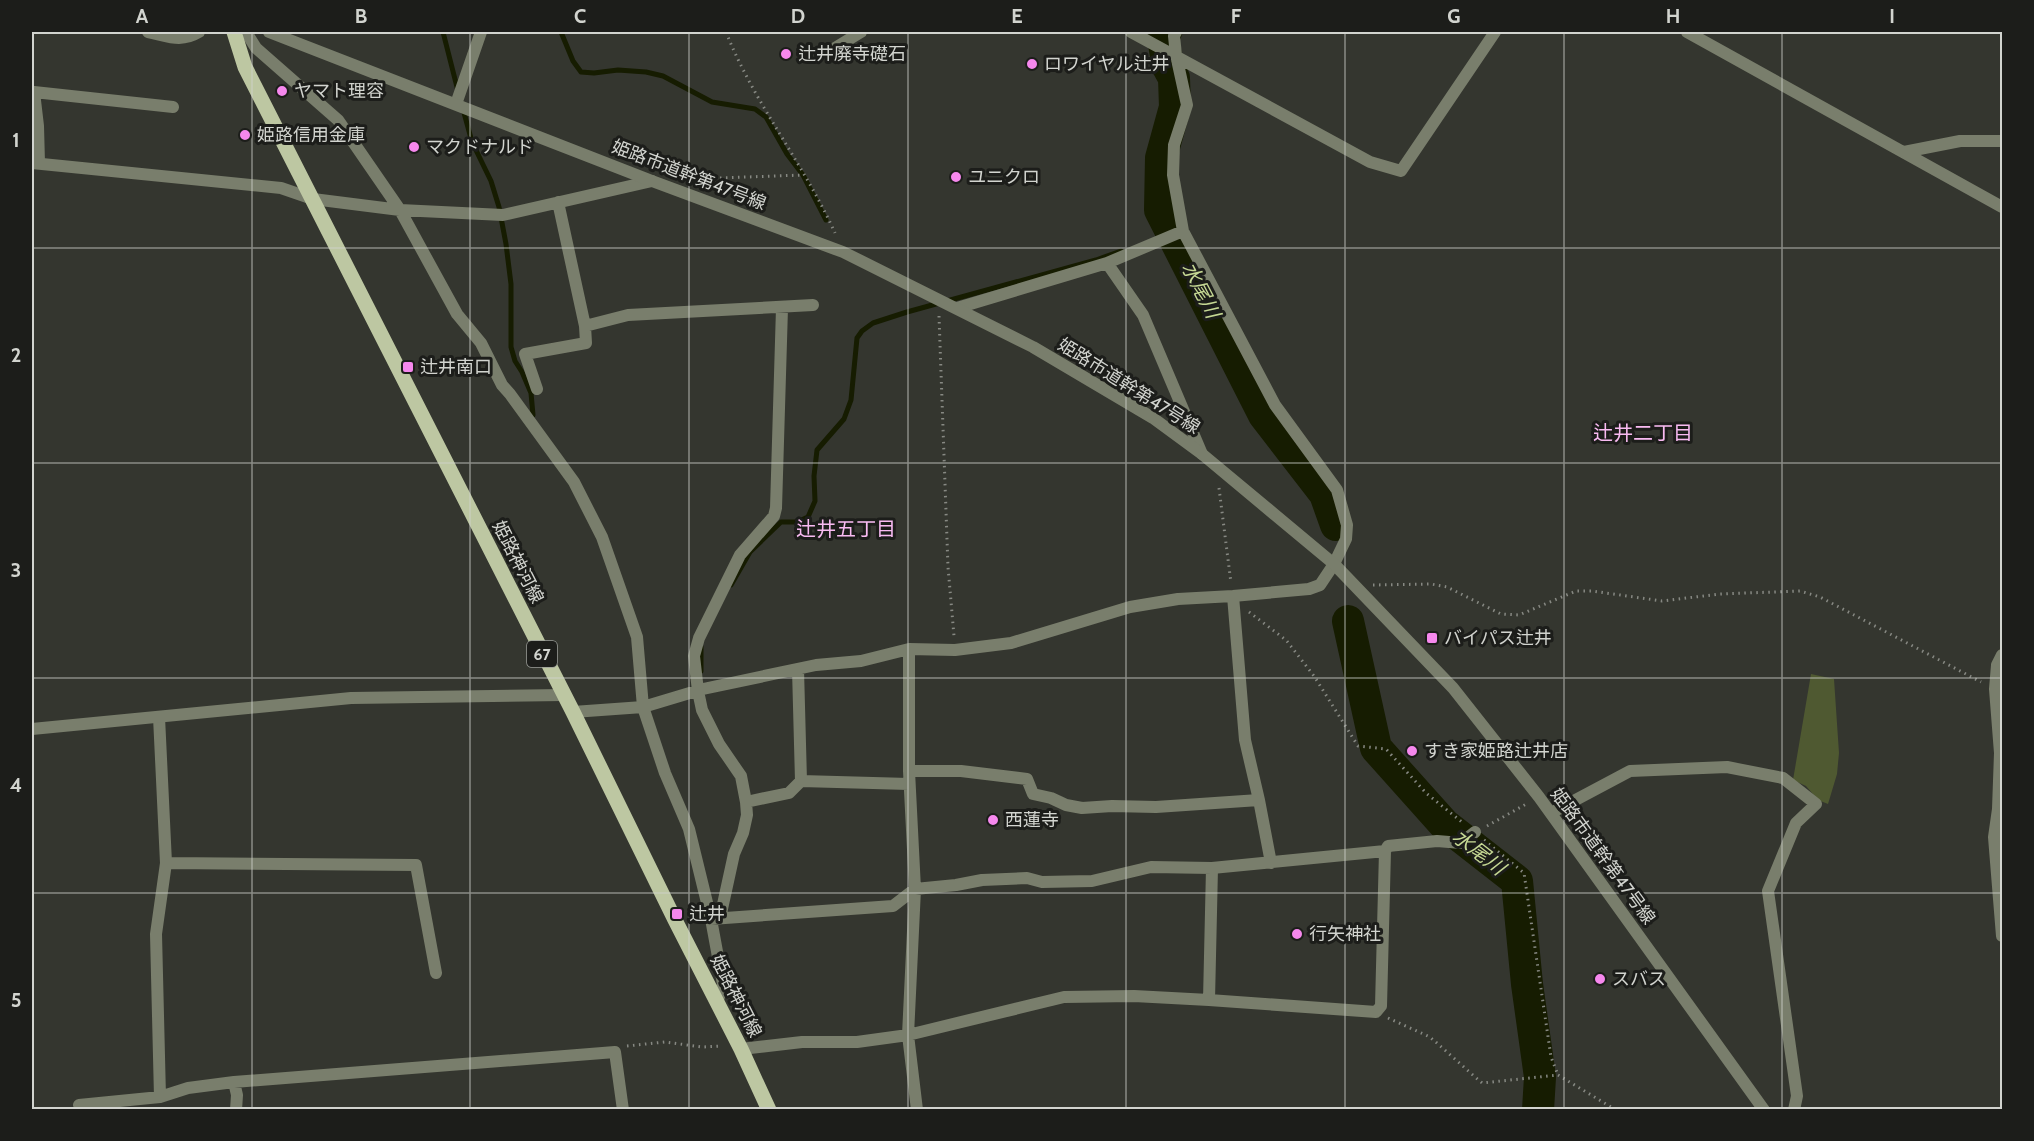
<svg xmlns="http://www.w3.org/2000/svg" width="2034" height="1141" viewBox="0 0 2034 1141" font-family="Cabin,'Noto Sans JP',sans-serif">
  <rect width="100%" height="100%" fill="#34362f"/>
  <path fill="#4f5931" d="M 1811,674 L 1834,679 L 1839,753 L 1837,774 L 1828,804 L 1818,800 L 1806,786 L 1793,780 Z"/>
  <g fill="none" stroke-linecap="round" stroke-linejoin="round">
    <path stroke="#161c01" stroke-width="5" d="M 443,32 L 458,91
      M 561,32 L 573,61 L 581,72 L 594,73 L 618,70 L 646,72 L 663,76 L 712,102 L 755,109 L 766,117 L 787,154 L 803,175 L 826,220
      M 463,109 L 472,142 L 491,181 L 499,207 L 506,244 L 511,284 L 511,347 L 515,361 L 522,372 L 531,393 L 533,415
      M 731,585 L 750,552 L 781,522 L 797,522 L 808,517 L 815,501 L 814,476 L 817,450 L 844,419 L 851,400 L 857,338 L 862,331 L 873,323 L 907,312 L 1096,260 L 1121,251
      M 701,671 L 701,647"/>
    <path stroke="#161c01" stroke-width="32" d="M 1166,32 L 1163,38 L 1168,67 L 1174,78 L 1175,107 L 1161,158 L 1160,210 L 1264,415 L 1325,494 L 1336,525
      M 1348,621 L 1376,748 L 1444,824 L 1517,881 L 1527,984 L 1540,1077 L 1538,1110"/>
    <path stroke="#878983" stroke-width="3" stroke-dasharray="1.5 4.5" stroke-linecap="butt" d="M 726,32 C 754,103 804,164 835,233
      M 690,179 L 803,175
      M 939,316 L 948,567 L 954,636
      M 1219,488 L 1231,583
      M 1373,585 L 1431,584 L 1447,587 L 1501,614 L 1519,615 L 1576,591 L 1592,591 L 1662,601 L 1720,594 L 1800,591 L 1820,597 L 1981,682
      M 1249,612 L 1286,640 L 1314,676 L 1358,746 L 1386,749 L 1426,793 L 1463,823
      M 1487,826 L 1528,803
      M 1484,840 L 1524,873 L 1551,1057 L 1558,1075
      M 1388,1018 L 1430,1037 L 1482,1083 L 1558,1075 L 1616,1110
      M 627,1046 L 665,1042 L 702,1047 L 722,1046"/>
    <path stroke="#797e6c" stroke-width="12" d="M 148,32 C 168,36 181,43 199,32
      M 246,32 L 256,48 L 338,120 L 400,210 L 457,314 L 481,343 L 502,385 L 510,394 L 574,482 L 602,537 L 637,637 L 643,707 L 665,773 L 689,829 L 711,919 L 723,984 L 717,1003
      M 1131,32 L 1370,162 L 1401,171 L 1495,32
      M 1687,32 L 2002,207
      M 830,51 L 861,32
      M 456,104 L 481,32
      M 1904,152 L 1960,141 L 2002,141
      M 32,163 L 281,188 L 313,199 L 400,210 L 503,215 L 652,181
      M 39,163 L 38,126 L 34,92 L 173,107
      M 1107,263 L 1143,315 L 1202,454
      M 957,308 L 1107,263 L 1183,231
      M 585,326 L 628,315 L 813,305
      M 537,389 L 525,354 L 586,343 L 585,326 L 558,202
      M 1233,596 L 1245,740 L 1259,800 L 1271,863
      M 909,649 L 909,771 L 915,889 L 908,1035 L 917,1110
      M 2002,655 L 1997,665 L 1995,689 L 2000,753 L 1998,809 L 1994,837 L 2002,936
      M 798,669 L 801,781
      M 573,712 L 643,707 L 703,689 L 816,665 L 861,661 L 909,649 L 955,650 L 1011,643 L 1130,607 L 1178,599 L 1233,596 L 1309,589 L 1320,585 L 1334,564 L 1346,539 L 1347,525 L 1337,490 L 1275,405 L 1183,231 L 1173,175 L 1174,145 L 1187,105 L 1176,55 L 1174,36 L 1176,32
      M 159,717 L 166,863 L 156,934 L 160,1097
      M 909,771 L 961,771 L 1027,779 L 1033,794 L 1051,798 L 1066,805 L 1082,808 L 1112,806 L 1156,807 L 1259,800
      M 746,802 L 789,793 L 801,781 L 909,784
      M 1551,813 L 1630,771 L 1727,767 L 1783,778 L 1816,804 L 1796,823 L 1768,891 L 1797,1096 L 1794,1110
      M 1385,851 L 1388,846 L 1437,841 L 1461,843 L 1475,832
      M 166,863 L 416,865 L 436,973
      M 720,918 L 734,854 L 743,833 L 747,815 L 746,802 L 741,776 L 719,744 L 702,710 L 698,691 L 694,656 L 699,638 L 740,555 L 774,516 L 776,508 L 782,308
      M 711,919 L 893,906 L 915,889 L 956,885 L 982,880 L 1027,878 L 1042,882 L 1092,881 L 1151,867 L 1212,868 L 1385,851 L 1381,1006 L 1376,1012 L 1209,1000 L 1212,868
      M 741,1049 L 802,1042 L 857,1042 L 908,1035 L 1064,997 L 1134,996 L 1209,1000
      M 234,1082 L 237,1095 L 236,1110
      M 79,1105 L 160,1097 L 188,1088 L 234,1082 L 615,1052 L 623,1110"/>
    <path stroke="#797e6c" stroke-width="12" d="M 269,32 L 652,181 L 843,252 L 1033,347 L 1153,418 L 1202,454 L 1334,564 L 1453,688 L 1539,797 L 1764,1110
      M 32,729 L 351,698 L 563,695"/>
    <path stroke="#bdc7a2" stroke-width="15" d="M 234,32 L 245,67 L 573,712 L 675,920 L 741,1049 L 769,1110"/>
  </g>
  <path fill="none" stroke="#d2d4cf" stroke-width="1.5" stroke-opacity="0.55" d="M 252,32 L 252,1110M 470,32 L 470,1110M 689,32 L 689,1110M 908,32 L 908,1110M 1126,32 L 1126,1110M 1345,32 L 1345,1110M 1564,32 L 1564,1110M 1782,32 L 1782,1110M 32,248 L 2002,248M 32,463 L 2002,463M 32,678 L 2002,678M 32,893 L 2002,893"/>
  <g fill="#f688ed" stroke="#1c1d1a" stroke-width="2">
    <circle cx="786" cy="54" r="6"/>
    <circle cx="1032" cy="64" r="6"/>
    <circle cx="282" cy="91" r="6"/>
    <circle cx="245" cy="135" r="6"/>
    <circle cx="414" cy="147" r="6"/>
    <circle cx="956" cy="177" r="6"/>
    <rect x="402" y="361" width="12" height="12" rx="3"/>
    <rect x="1426" y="632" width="12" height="12" rx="3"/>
    <circle cx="1412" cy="751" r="6"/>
    <circle cx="993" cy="820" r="6"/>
    <rect x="671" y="908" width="12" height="12" rx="3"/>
    <circle cx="1297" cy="934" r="6"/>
    <circle cx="1600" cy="979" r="6"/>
  </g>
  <g text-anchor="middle" stroke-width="6" stroke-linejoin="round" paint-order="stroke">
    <rect fill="#1c1d1a" stroke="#9b9d99" stroke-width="1.5" x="527" y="641" width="30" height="26" rx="4.5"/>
    <g font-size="16" font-weight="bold" fill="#d2d4cf">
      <text x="542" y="660">67</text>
    </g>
    <g font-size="18" fill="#d2d4cf" stroke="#1c1d1a" text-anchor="start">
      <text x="798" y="60">辻井廃寺礎石</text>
      <text x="1044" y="70">ロワイヤル辻井</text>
      <text x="294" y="97">ヤマト理容</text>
      <text x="257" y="141">姫路信用金庫</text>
      <text x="426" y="153">マクドナルド</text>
      <text x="968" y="183">ユニクロ</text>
      <text x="420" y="373">辻井南口</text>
      <text x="1444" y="644">バイパス辻井</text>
      <text x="1424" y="757">すき家姫路辻井店</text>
      <text x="1005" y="826">西蓮寺</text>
      <text x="689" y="920">辻井</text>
      <text x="1309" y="940">行矢神社</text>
      <text x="1612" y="985">スバス</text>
    </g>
    <g font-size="18" fill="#d2d4cf" stroke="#1c1d1a">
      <text transform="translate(689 175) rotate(21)" y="6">姫路市道幹第47号線</text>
      <text transform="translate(1129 386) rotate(32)" y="6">姫路市道幹第47号線</text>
      <text transform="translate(518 562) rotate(63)" y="6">姫路神河線</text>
      <text transform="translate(1603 856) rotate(54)" y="6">姫路市道幹第47号線</text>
      <text transform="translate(736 996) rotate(63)" y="6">姫路神河線</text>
    </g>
    <g font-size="20" font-style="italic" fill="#c6d894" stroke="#1c1d1a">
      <text transform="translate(1201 290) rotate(63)" y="7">水尾川</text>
      <text transform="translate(1479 852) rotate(38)" y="7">水尾川</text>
    </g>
    <g font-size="20" fill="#f8baf1" stroke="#1c1d1a">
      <text x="1643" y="440">辻井二丁目</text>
      <text x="846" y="536">辻井五丁目</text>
    </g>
  </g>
  <rect width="2034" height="1141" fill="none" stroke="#1c1d1a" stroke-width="66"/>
  <rect x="33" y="33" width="1968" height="1075" fill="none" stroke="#d2d4cf" stroke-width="2"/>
  <g font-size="20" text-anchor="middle" font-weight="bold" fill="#d2d4cf">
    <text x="142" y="23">A</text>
    <text x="361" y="23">B</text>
    <text x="580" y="23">C</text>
    <text x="798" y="23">D</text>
    <text x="1017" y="23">E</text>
    <text x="1236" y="23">F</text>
    <text x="1454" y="23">G</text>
    <text x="1673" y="23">H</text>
    <text x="1892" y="23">I</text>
    <text x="16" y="147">1</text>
    <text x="16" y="362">2</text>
    <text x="16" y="577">3</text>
    <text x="16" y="792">4</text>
    <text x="16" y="1007">5</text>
  </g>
</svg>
